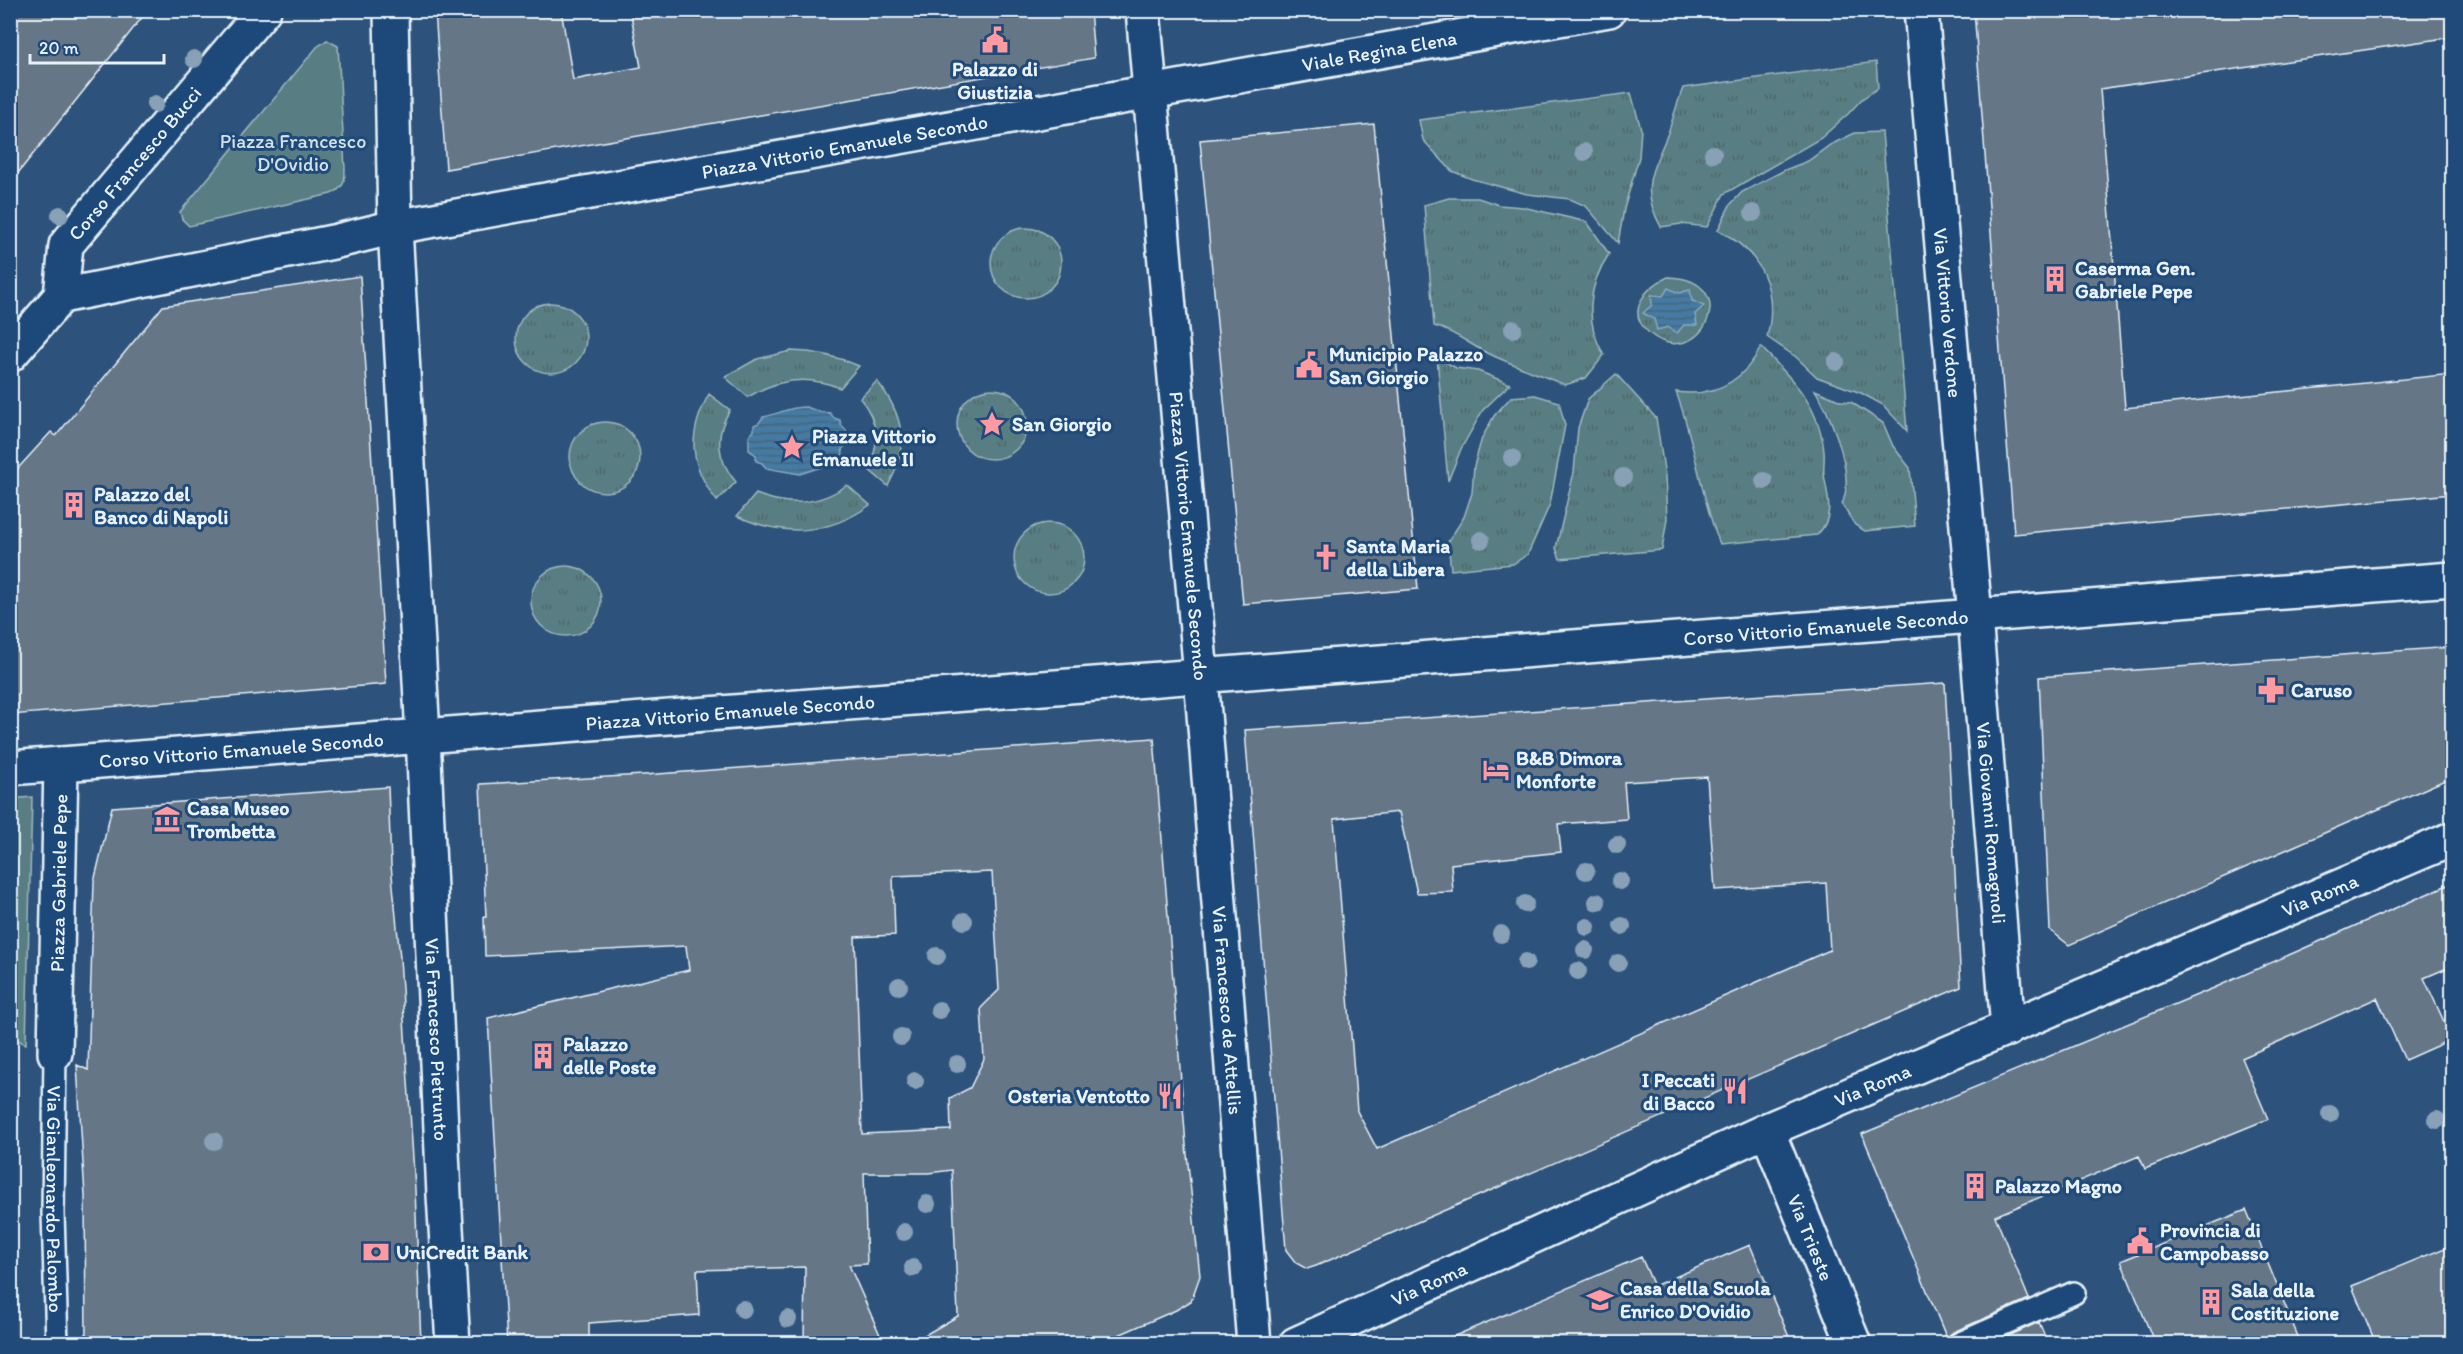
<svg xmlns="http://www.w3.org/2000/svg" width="2463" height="1354" viewBox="0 0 2463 1354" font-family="Itim,sans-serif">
  <defs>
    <pattern id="grass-tufts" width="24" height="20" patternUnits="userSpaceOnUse" patternTransform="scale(1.5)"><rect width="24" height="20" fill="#597e83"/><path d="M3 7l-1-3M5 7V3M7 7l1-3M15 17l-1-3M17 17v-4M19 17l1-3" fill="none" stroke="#506669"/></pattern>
    <pattern id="water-rules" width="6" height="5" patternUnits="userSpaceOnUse" patternTransform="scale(1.5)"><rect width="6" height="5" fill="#457aa2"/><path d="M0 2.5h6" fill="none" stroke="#45647a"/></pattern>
  </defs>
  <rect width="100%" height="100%" fill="#2d537c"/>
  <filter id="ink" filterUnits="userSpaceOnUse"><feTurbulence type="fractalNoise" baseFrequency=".0167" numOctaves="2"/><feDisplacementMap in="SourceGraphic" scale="12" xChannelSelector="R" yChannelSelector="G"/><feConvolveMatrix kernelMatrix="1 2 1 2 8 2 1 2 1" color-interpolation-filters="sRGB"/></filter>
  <g filter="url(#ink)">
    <path fill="url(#grass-tufts)" stroke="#a0b8be" stroke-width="1.5" fill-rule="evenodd" d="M 1876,62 L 1878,88 L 1862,99 L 1848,114 L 1821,138 L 1724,194 L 1707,227 L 1681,224 L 1661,227 C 1639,186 1652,173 1668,133 C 1673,119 1677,103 1683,88 Z
      M 1631,93 L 1641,129 L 1639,157 L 1624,209 L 1618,243 L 1586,206 L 1570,199 L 1527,194 L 1472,179 L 1452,171 L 1423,140 L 1419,120 Z
      M 1882,132 L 1907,431 L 1883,405 L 1861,393 L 1817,377 L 1796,357 L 1767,337 C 1779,289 1761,252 1718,230 L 1730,205 L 1742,192 L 1785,170 L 1808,161 L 1830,145 L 1855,133 Z
      M 1449,198 L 1478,198 L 1499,205 L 1523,207 L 1587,222 L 1609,254 C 1588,285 1584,322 1604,355 L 1586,378 L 1565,385 C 1539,374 1513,365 1487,353 C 1469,344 1454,331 1434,326 L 1424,205 Z
      M991 263a35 35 0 1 1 70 0a35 35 0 1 1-70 0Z
      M 1668,277 C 1747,279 1699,375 1649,333 C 1624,311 1646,287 1668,277 ZM 1679,293 L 1692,301 L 1644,313 L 1663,296 Z
      M516 338a35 35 0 1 1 70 0a35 35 0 1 1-70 0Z
      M 1761,347 C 1792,379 1820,405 1824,452 C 1825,459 1823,467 1824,475 C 1828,497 1835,518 1817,535 L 1720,544 C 1700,495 1695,441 1676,392 C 1714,397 1743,382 1761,347 Z
      M 791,351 C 816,351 836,356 859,366 L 840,388 C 808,375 777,379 748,397 L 725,377 L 757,359 Z
      M 1437,357 L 1456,368 L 1478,371 L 1510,384 L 1483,410 L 1461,449 L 1448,481 Z
      M 1616,374 L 1656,418 L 1665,476 L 1667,519 L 1662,550 L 1560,559 L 1556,548 L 1574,472 L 1578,428 L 1588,399 Z
      M 877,381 C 904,415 910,447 888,486 L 868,469 C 881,443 878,421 860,398 Z
      M957 424a35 35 0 1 1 70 0a35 35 0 1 1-70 0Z
      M 1815,390 L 1841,401 L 1851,402 L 1883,423 L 1893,446 L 1910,468 L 1915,526 L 1865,531 L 1855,525 L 1842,505 C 1844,499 1846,492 1846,486 C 1848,460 1829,411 1815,390 Z
      M 709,394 L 730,410 C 714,435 717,460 736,482 L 717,501 C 689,465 687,434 709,394 Z
      M 1535,395 L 1559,402 L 1565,425 L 1550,504 L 1528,554 L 1513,564 L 1451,570 L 1448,542 L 1464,517 L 1472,493 L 1474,466 L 1482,438 L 1494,416 L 1511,397 Z
      M570 457a35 35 0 1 1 70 0a35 35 0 1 1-70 0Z
      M 847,485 L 870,505 C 829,535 783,537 737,516 L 756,494 C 788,507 819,505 847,485 Z
      M1014 558a35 35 0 1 1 70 0a35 35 0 1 1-70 0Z
      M531 601a35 35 0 1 1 70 0a35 35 0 1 1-70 0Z"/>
    <path fill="#597e83" stroke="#a0b8be" stroke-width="1.5" d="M 327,40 L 338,46 L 345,169 C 345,182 344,188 331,194 L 189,226 L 182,219 L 180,212 L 317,47 Z
      M 32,797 L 26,1044 L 11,1037 L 10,799 Z"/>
    <path fill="url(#water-rules)" stroke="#86aac4" stroke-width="1.5" d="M 1668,288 L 1679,293 L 1690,290 L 1692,301 L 1704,306 L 1695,314 L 1697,325 L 1684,325 L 1677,333 L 1668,327 L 1657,330 L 1654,319 L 1643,313 L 1652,305 L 1651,295 L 1663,296 Z
      M 806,407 L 820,412 L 830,413 L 834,418 L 840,420 L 841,425 L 846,430 L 848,444 L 842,449 L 843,455 L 837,457 L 834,463 L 800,474 L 766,468 L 762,463 L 756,461 L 756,455 L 749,450 L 749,436 L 754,431 L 754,425 L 759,423 L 763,417 C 779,414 788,407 806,407 Z"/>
    <path fill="#657686" stroke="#e8f1f8" stroke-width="1.5" fill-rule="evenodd" d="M 10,10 L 148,10 L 10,183 Z
      M 435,10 L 561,10 L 573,80 L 641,67 L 630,10 L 1090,10 L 1094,58 L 446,169 Z
      M 1974,10 L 2452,10 L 2452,37 L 2100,89 L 2125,408 L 2452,374 L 2452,494 L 2014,534 Z
      M 1374,124 L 1418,589 L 1243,604 L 1200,140 Z
      M 360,276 L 386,684 L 10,715 L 10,477 L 51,432 L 56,436 L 163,306 Z
      M 2452,647 L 2452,777 L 2069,945 L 2050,930 L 2039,677 Z
      M 1945,683 L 1961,987 L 1316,1266 L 1307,1269 L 1296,1263 L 1286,1250 L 1245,730 ZM 1707,777 L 1715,890 L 1826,883 L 1830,950 L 1377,1149 L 1357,1111 L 1334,819 L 1399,812 L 1417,893 L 1453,892 L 1451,864 L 1561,852 L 1558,824 L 1627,819 L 1624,782 Z
      M 1154,738 L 1186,1145 L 1200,1276 L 1191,1301 L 1176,1310 L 1098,1344 L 909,1344 L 958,1316 L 952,1170 L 928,1173 L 864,1173 L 867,1264 L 849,1265 L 884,1344 L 804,1344 L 805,1267 L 697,1270 L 699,1315 L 589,1323 L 589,1344 L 507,1344 L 488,1018 L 689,970 L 686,946 L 485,956 L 484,917 L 486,917 L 480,784 L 644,775 ZM 992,872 L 999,990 L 981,1008 L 984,1059 L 970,1088 L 950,1098 L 951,1130 L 862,1134 L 855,937 L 895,935 L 893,876 Z
      M 388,787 L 391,865 L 400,958 L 415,1189 L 421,1344 L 86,1344 L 85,1196 L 77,1065 L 88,1070 L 94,882 L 112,807 Z
      M 2452,883 L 2452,966 L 2424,978 L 2452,1039 L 2405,1060 L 2377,998 L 2242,1058 L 2268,1119 L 2145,1169 L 2139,1156 L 1995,1216 L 2029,1299 L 1953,1332 L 1947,1339 L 1862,1134 L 2214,988 Z
      M 2246,1210 L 2301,1344 L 2155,1344 L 2121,1261 Z
      M 1750,1245 L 1792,1344 L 1438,1343 L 1641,1257 L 1654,1286 Z
      M 2452,1245 L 2452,1335 L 2432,1344 L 2376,1344 L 2352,1286 Z
      M 2039,1322 L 2048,1344 L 1991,1344 Z"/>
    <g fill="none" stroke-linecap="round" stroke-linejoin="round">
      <g stroke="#e8f1f8" stroke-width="26">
        <g id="lane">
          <path id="s1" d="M 55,1053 L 53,1213 L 57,1344"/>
          <path d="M 1958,1344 L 2074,1293"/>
        </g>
      </g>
      <g stroke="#e8f1f8" stroke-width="38">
        <g id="street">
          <path id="s2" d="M 391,10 L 395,227 L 423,736 L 2452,579"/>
          <path id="s3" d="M 1143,10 L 1201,676 L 1254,1344"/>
          <path id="s4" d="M 1921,10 L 1975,616 L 2008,1029"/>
          <path id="s5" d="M 55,1053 L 61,764"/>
          <path id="s6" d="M 1767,1130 L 1854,1344"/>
        </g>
      </g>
      <g stroke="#e8f1f8" stroke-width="38">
        <g id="secondary">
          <path id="s7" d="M 61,296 L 333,242 L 395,227 L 1609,10"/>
          <path id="s8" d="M 10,355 L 61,296 L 66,245 L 264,10"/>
          <path id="s9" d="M 10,768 L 423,736 L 444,1195 L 453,1344"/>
          <path id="s10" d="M 1296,1344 L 1767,1130 L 2452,839"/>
        </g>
      </g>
      <use href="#lane" stroke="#1f4a7a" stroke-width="21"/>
      <use href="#street" stroke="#1f4a7a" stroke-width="33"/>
      <use href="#secondary" stroke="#1f4a7a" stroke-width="33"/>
    </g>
    <g fill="#88a1b6">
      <circle cx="194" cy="59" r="9"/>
      <circle cx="155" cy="104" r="9"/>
      <circle cx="1584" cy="152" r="9"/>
      <circle cx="1713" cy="154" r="9"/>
      <circle cx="1753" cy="213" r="9"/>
      <circle cx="60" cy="215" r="9"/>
      <circle cx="1513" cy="329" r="9"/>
      <circle cx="1836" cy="362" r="9"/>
      <circle cx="1512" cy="458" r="9"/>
      <circle cx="1623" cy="477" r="9"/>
      <circle cx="1764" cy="481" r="9"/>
      <circle cx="1481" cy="540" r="9"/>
      <circle cx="1617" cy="845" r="9"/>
      <circle cx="1586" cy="871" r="9"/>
      <circle cx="1620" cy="881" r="9"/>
      <circle cx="1597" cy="902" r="9"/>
      <circle cx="1525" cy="904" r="9"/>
      <circle cx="964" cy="921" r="9"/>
      <circle cx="1622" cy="926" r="9"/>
      <circle cx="1587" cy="927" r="9"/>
      <circle cx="1501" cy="934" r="9"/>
      <circle cx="1585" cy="950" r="9"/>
      <circle cx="937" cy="956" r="9"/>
      <circle cx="1526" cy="962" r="9"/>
      <circle cx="1618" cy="963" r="9"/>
      <circle cx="1578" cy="971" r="9"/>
      <circle cx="899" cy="986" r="9"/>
      <circle cx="939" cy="1010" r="9"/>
      <circle cx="901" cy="1037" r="9"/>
      <circle cx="957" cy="1064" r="9"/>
      <circle cx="915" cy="1081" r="9"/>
      <circle cx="2330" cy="1114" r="9"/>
      <circle cx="2437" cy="1120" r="9"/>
      <circle cx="214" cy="1141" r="9"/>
      <circle cx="927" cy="1204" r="9"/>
      <circle cx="904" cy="1232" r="9"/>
      <circle cx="913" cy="1268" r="9"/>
      <circle cx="743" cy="1309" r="9"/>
      <circle cx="788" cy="1319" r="9"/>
    </g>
  </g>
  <defs>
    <g id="civic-bare" transform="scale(2.07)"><path d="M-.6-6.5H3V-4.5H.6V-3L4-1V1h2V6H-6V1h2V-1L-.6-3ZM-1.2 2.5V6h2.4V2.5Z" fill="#ff9aa2" stroke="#1f4a7a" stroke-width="2.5" paint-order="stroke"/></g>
    <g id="building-bare" transform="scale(2.07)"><path d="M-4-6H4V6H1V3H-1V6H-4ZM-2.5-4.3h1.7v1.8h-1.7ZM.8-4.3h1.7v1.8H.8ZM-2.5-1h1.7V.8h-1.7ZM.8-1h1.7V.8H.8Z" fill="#ff9aa2" stroke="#1f4a7a" stroke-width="2.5" paint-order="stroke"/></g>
    <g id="sight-bare" transform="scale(2.07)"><path d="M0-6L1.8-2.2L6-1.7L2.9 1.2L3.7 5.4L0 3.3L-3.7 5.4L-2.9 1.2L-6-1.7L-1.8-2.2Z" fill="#ff9aa2" stroke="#1f4a7a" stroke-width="2.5" paint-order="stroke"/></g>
    <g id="church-bare" transform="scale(2.07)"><path d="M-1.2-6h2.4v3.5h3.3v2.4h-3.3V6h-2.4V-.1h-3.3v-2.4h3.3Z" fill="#ff9aa2" stroke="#1f4a7a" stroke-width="2.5" paint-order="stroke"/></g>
    <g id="pharmacy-bare" transform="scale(2.07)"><path d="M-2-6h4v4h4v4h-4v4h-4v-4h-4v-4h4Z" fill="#ff9aa2" stroke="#1f4a7a" stroke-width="2.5" paint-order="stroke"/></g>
    <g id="hotel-bare" transform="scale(2.07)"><path d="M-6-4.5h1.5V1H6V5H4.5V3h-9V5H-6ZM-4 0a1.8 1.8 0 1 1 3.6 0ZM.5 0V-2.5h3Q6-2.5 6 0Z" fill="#ff9aa2" stroke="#1f4a7a" stroke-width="2.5" paint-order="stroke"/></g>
    <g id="museum-bare" transform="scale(2.07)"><path d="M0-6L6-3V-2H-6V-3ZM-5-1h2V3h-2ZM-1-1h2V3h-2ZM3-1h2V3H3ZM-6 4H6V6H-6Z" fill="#ff9aa2" stroke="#1f4a7a" stroke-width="2.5" paint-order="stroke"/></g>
    <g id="restaurant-bare" transform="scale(2.07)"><path d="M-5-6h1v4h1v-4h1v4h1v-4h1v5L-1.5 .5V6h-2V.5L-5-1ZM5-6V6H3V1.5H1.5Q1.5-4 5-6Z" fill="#ff9aa2" stroke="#1f4a7a" stroke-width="2.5" paint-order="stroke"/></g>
    <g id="bank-bare" transform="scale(2.07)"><path d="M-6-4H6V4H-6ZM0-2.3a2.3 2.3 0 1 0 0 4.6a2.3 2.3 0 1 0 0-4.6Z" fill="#ff9aa2" stroke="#1f4a7a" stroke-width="2.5" paint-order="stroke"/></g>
    <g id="school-bare" transform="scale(2.07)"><path d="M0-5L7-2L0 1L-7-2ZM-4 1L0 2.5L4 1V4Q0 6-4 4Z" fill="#ff9aa2" stroke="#1f4a7a" stroke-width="2.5" paint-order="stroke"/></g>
  </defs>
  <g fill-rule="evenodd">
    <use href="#civic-bare" x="995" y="40"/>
    <use href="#building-bare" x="2055" y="279"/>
    <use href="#civic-bare" x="1309" y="365"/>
    <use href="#sight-bare" x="992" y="424"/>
    <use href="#sight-bare" x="792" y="447"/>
    <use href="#building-bare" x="74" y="505"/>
    <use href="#church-bare" x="1326" y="557"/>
    <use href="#pharmacy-bare" x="2271" y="690"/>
    <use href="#hotel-bare" x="1496" y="770"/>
    <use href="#museum-bare" x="167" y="819"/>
    <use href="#building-bare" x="543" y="1056"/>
    <use href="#restaurant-bare" x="1735" y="1091"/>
    <use href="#restaurant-bare" x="1170" y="1096"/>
    <use href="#building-bare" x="1975" y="1186"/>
    <use href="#civic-bare" x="2140" y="1241"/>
    <use href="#bank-bare" x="376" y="1252"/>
    <use href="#school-bare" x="1600" y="1300"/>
    <use href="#building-bare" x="2211" y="1302"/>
  </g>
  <g text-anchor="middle" stroke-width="6" stroke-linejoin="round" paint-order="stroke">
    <g font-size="20" fill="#e8f1f8" stroke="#1f4a7a">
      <text dy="7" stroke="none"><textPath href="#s7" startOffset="1341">Viale Regina Elena</textPath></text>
      <text dy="7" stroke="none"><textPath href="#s7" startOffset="798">Piazza Vittorio Emanuele Secondo</textPath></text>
      <text dy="7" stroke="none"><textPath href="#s8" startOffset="236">Corso Francesco Bucci</textPath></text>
      <text dy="7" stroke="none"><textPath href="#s4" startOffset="304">Via Vittorio Verdone</textPath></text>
      <text dy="7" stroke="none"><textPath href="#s3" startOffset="528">Piazza Vittorio Emanuele Secondo</textPath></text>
      <text dy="7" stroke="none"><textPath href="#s2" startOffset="2134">Corso Vittorio Emanuele Secondo</textPath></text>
      <text dy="7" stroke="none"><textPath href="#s2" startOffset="1035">Piazza Vittorio Emanuele Secondo</textPath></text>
      <text dy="7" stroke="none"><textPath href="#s9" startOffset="232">Corso Vittorio Emanuele Secondo</textPath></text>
      <text dy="7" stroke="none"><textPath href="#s4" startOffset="816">Via Giovanni Romagnoli</textPath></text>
      <text dy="7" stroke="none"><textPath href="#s5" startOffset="170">Piazza Gabriele Pepe</textPath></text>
      <text dy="7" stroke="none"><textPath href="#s10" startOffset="1118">Via Roma</textPath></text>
      <text dy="7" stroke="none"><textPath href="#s3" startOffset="1004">Via Francesco de Attellis</textPath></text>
      <text dy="7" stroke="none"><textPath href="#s9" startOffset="718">Via Francesco Pietrunto</textPath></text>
      <text dy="7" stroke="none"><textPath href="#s10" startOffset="632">Via Roma</textPath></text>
      <text dy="7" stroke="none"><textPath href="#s1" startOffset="146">Via Gianleonardo Palombo</textPath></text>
      <text dy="7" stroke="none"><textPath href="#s6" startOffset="116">Via Trieste</textPath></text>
      <text dy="7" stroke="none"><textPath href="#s10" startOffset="146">Via Roma</textPath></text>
    </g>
    <g font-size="20" font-weight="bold" fill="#e8f1f8" stroke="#1f4a7a" text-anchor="start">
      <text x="995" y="76" text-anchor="middle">Palazzo di<tspan x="995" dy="23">Giustizia</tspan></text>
      <text x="2075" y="275">Caserma Gen.<tspan x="2075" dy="23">Gabriele Pepe</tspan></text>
      <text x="1329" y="361">Municipio Palazzo<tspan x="1329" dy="23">San Giorgio</tspan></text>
      <text x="1012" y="431">San Giorgio</text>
      <text x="812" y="443">Piazza Vittorio<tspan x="812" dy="23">Emanuele II</tspan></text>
      <text x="94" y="501">Palazzo del<tspan x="94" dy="23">Banco di Napoli</tspan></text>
      <text x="1346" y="553">Santa Maria<tspan x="1346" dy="23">della Libera</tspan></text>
      <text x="2291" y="697">Caruso</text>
      <text x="1516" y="765">B&amp;B Dimora<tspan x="1516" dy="23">Monforte</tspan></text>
      <text x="187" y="815">Casa Museo<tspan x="187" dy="23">Trombetta</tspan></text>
      <text x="563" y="1051">Palazzo<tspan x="563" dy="23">delle Poste</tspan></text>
      <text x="1715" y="1087" text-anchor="end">I Peccati<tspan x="1715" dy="23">di Bacco</tspan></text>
      <text x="1150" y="1103" text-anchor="end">Osteria Ventotto</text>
      <text x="1995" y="1193">Palazzo Magno</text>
      <text x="2160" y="1237">Provincia di<tspan x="2160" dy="23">Campobasso</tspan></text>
      <text x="396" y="1259">UniCredit Bank</text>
      <text x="1620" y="1295">Casa della Scuola<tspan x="1620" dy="23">Enrico D'Ovidio</tspan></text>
      <text x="2231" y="1297">Sala della<tspan x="2231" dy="23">Costituzione</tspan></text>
    </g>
    <g font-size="20" fill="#d3e0e6" stroke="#1f4a7a">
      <text x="293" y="148">Piazza Francesco<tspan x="293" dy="23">D'Ovidio</tspan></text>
    </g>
  </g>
  <rect width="2463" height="1354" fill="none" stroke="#1f4a7a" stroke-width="36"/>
  <rect x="18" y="18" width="2427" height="1318" fill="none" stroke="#e8f1f8" stroke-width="2" filter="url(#ink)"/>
  <path d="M30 54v9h134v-9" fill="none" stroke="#e8f1f8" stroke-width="3"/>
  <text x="39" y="54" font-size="18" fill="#e8f1f8" stroke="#1f4a7a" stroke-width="4.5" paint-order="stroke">20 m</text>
</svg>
